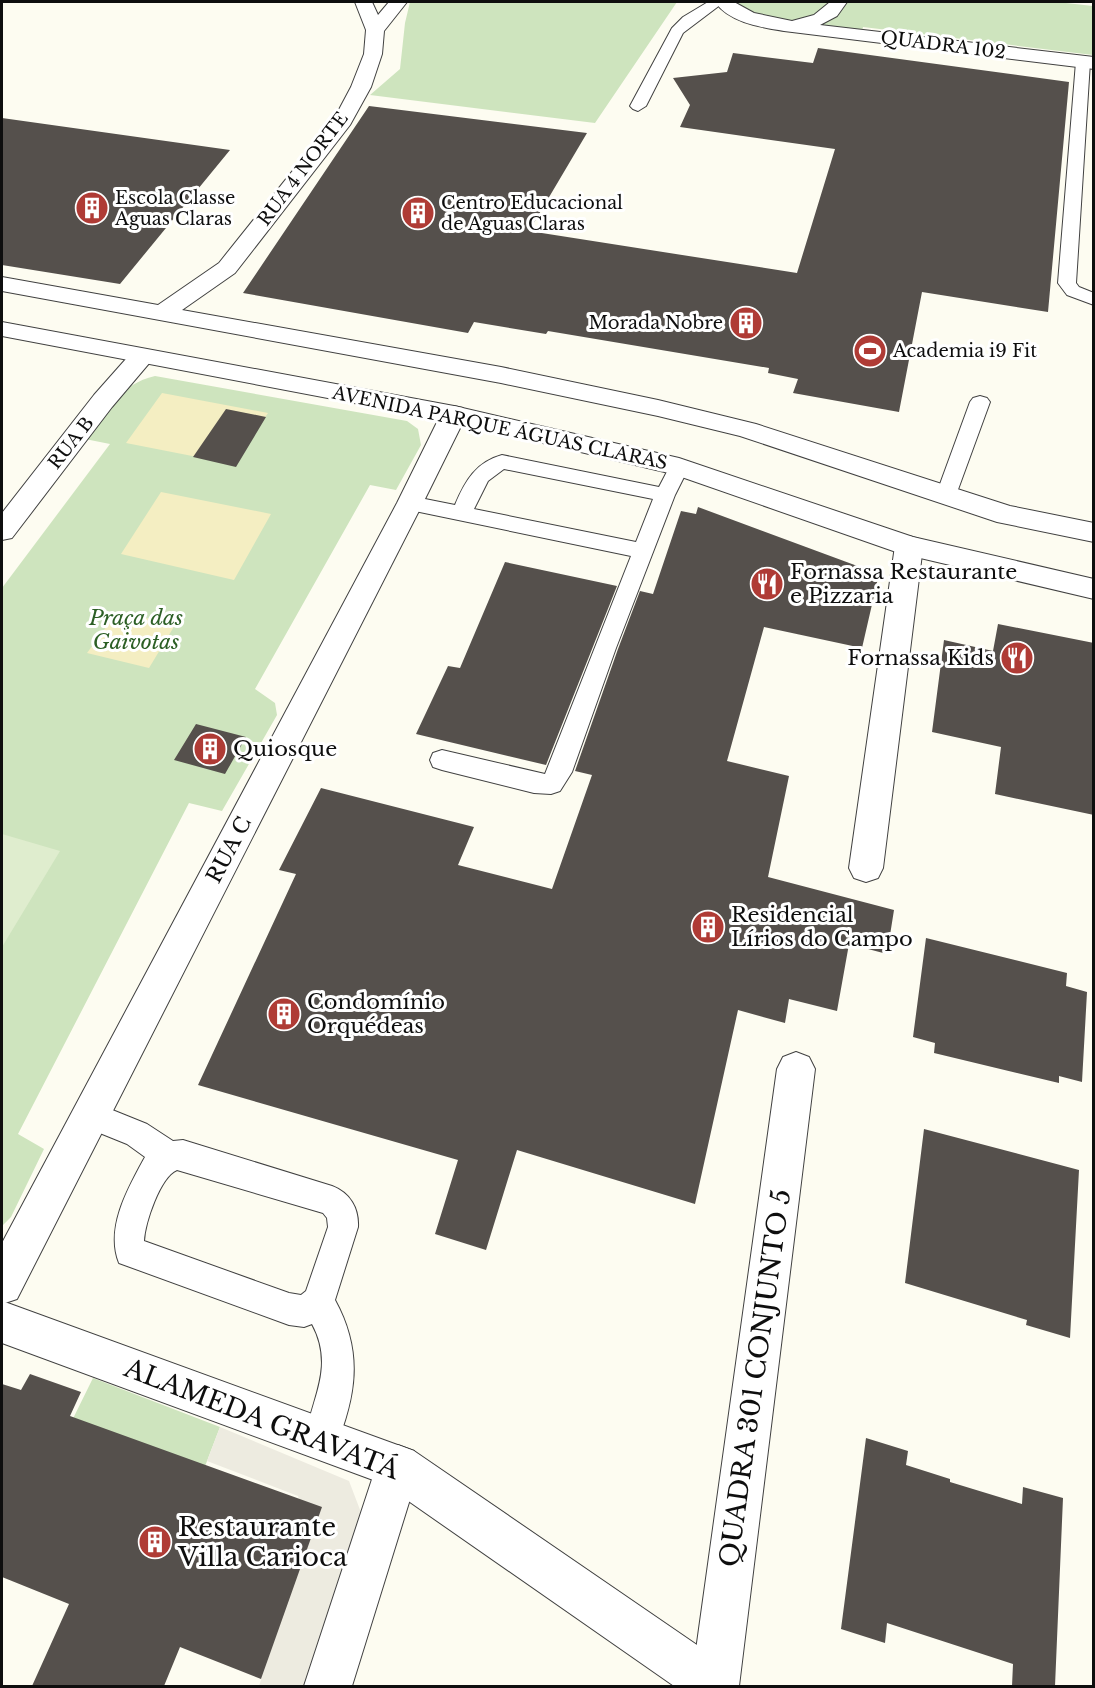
<svg xmlns="http://www.w3.org/2000/svg" width="1095" height="1688" viewBox="0 0 1095 1688" font-family="'Libre Baskerville',serif">
  <rect width="100%" height="100%" fill="#fdfcf1"/>
  <path fill="#cee4be" d="M 410,2 L 677,2 L 595,123 L 370,95 L 400,69 L 405,23 Z
    M 724,2 L 1057,2 L 1093,6 L 1093,55 L 863,27 L 861,35 L 793,27 L 729,7 Z
    M 155,376 L 407,421 L 418,429 L 421,445 L 396,490 L 370,485 L 255,689 L 275,703 L 277,715 L 222,811 L 189,803 L 18,1134 L 44,1149 L 11,1217 L 2,1226 L 2,588 L 110,444 L 85,439 C 106,411 120,384 155,376 Z
    M 93,1378 L 220,1427 L 191,1503 L 56,1453 Z"/>
  <path fill="#f4eec2" d="M 162,393 L 268,413 L 233,464 L 126,443 Z
    M 161,492 L 271,514 L 234,580 L 121,554 Z
    M 118,611 L 175,625 L 149,668 L 87,653 Z"/>
  <path fill="#dfedce" d="M 2,834 L 60,851 L 2,947 Z"/>
  <path fill="#edebe0" d="M 220,1427 L 349,1481 L 362,1515 L 353,1571 L 317,1686 L 259,1686 L 310,1533 L 298,1496 L 207,1461 Z"/>
  <path fill="#55504c" d="M 818,48 L 1069,82 L 1048,312 L 922,292 L 899,412 L 793,393 L 798,379 L 768,373 L 769,368 L 548,331 L 546,334 L 474,322 L 468,333 L 243,293 L 369,106 L 587,133 L 529,231 L 797,273 L 835,149 L 680,127 L 690,105 L 673,78 L 727,72 L 733,53 L 813,63 Z
    M 2,118 L 230,150 L 120,284 L 2,265 Z
    M 226,409 L 266,417 L 236,467 L 193,457 Z
    M 698,507 L 879,574 L 862,648 L 764,627 L 727,761 L 789,776 L 768,877 L 894,910 L 887,954 L 849,944 L 837,1011 L 789,999 L 785,1023 L 738,1010 L 695,1204 L 517,1150 L 486,1250 L 435,1234 L 458,1160 L 198,1085 L 296,874 L 279,870 L 321,788 L 474,827 L 458,865 L 552,889 L 592,775 L 575,771 L 618,649 L 640,591 L 653,594 L 681,511 L 696,514 Z
    M 505,562 L 617,586 L 546,765 L 416,734 L 448,666 L 460,668 Z
    M 998,624 L 1094,643 L 1094,815 L 995,794 L 1001,747 L 932,732 L 944,640 L 993,651 Z
    M 196,724 L 246,737 L 225,774 L 174,760 Z
    M 926,938 L 1067,973 L 1066,986 L 1087,992 L 1082,1082 L 1059,1076 L 1059,1083 L 934,1053 L 935,1043 L 913,1037 Z
    M 924,1129 L 1079,1170 L 1070,1338 L 1026,1325 L 1027,1320 L 905,1283 Z
    M 30,1374 L 81,1392 L 70,1416 L 322,1507 L 261,1679 L 180,1647 L 164,1686 L 32,1686 L 69,1604 L 2,1577 L 2,1384 L 21,1390 Z
    M 866,1438 L 908,1451 L 906,1465 L 950,1479 L 950,1482 L 1022,1504 L 1023,1487 L 1063,1498 L 1055,1686 L 1012,1686 L 1013,1664 L 887,1623 L 885,1643 L 841,1629 Z"/>
  <g fill="none" stroke-linecap="round" stroke-linejoin="round">
    <g stroke="#414141" stroke-width="2">
      <path id="service" d="M 708,2 L 724,2 L 683,33 L 646,106 L 638,111 L 633,109 L 630,106 L 672,28 L 683,17 Z
        M 1083,58 L 1090,62 L 1076,283 L 1079,287 L 1094,293 L 1094,305 L 1067,295 L 1058,283 L 1076,62 Z
        M 980,396 L 987,398 L 990,402 L 956,495 L 953,500 L 939,500 L 936,495 L 970,402 L 973,398 Z
        M 502,455 L 659,487 L 672,462 L 686,462 L 689,467 L 675,495 L 616,648 L 572,772 L 560,791 L 551,794 L 534,793 L 442,770 L 433,767 L 430,760 L 433,753 L 442,750 L 545,774 L 631,556 L 410,510 L 403,508 L 400,503 L 403,498 L 410,496 L 455,505 C 465,481 476,462 502,455 ZM 504,469 L 653,499 L 636,542 L 474,509 L 488,481 Z
        M 90,1101 L 147,1124 L 173,1141 L 183,1140 L 332,1186 C 350,1193 359,1208 358,1227 L 335,1300 C 364,1353 356,1397 334,1451 L 322,1456 L 310,1451 C 296,1416 341,1377 312,1324 L 304,1327 L 289,1325 L 119,1263 C 105,1228 128,1188 145,1157 L 127,1144 L 80,1125 L 75,1115 L 80,1105 ZM 177,1170 L 323,1213 L 327,1218 L 328,1227 L 306,1291 L 301,1295 L 289,1293 L 144,1241 C 145,1223 160,1177 177,1170 Z"/>
    </g>
    <g stroke="#414141" stroke-width="2">
      <path id="minor" d="M 715,2 L 734,2 L 754,13 L 792,21 L 814,15 L 830,2 L 847,2 L 837,16 L 820,25 L 1094,57 L 1094,69 L 784,31 C 761,27 730,23 715,2 Z
        M 142,349 L 151,351 L 154,356 L 151,361 L 112,407 L 12,538 L 2,540 L 2,513 L 94,395 L 133,351 Z
        M 454,406 L 463,408 L 467,414 L 423,503 L 17,1299 L 2,1304 L 2,1243 L 397,503 L 441,414 L 445,408 Z
        M 909,536 L 919,539 L 923,546 L 883,868 L 878,878 L 866,882 L 854,878 L 849,868 L 895,546 L 899,539 Z
        M 796,1052 L 809,1057 L 815,1069 L 739,1686 L 691,1686 L 777,1069 L 783,1057 Z
        M 398,1445 L 414,1451 L 420,1467 L 352,1686 L 304,1686 L 376,1467 L 382,1451 Z"/>
    </g>
    <g stroke="#414141" stroke-width="2">
      <path id="tertiary" d="M 355,2 L 372,2 L 378,15 L 389,2 L 407,2 L 384,31 L 382,54 L 371,87 L 350,125 L 235,273 L 182,310 L 501,367 L 658,400 L 756,424 L 1010,506 L 1094,523 L 1094,542 L 997,522 L 740,436 L 658,416 L 501,383 L 2,291 L 2,277 L 158,305 L 219,263 L 334,119 L 351,87 L 364,54 L 366,30 Z
        M 2,322 L 454,406 L 679,458 L 913,537 L 1094,579 L 1094,599 L 899,553 L 673,474 L 454,422 L 2,336 Z
        M 2,1301 L 414,1451 L 732,1669 L 739,1686 L 674,1686 L 384,1484 L 2,1343 Z"/>
    </g>
    <use href="#service" fill="#fff" fill-rule="evenodd"/>
    <use href="#minor" fill="#fff" fill-rule="evenodd"/>
    <use href="#tertiary" fill="#fff" fill-rule="evenodd"/>
  </g>
  <defs>
    <g id="building-disc" transform="scale(1.725)"><circle r="9.5" fill="#af3b35" stroke="#fff"/><path d="M-4-6H4V6H1V3H-1V6H-4ZM-2.5-4.3h1.7v1.8h-1.7ZM.8-4.3h1.7v1.8H.8ZM-2.5-1h1.7V.8h-1.7ZM.8-1h1.7V.8H.8Z" fill="#fff"/></g>
    <g id="stadium-disc" transform="scale(1.725)"><circle r="9.5" fill="#af3b35" stroke="#fff"/><path d="M0-5a6.5 5 0 1 0 0 10a6.5 5 0 1 0 0-10ZM-3.5-1.8h7v3.6h-7Z" fill="#fff"/></g>
    <g id="restaurant-disc" transform="scale(1.725)"><circle r="9.5" fill="#af3b35" stroke="#fff"/><path d="M-5-6h1v4h1v-4h1v4h1v-4h1v5L-1.5 .5V6h-2V.5L-5-1ZM5-6V6H3V1.5H1.5Q1.5-4 5-6Z" fill="#fff"/></g>
  </defs>
  <g fill-rule="evenodd">
    <use href="#building-disc" x="92" y="208"/>
    <use href="#building-disc" x="418" y="213"/>
    <use href="#building-disc" x="746" y="323"/>
    <use href="#stadium-disc" x="870" y="351"/>
    <use href="#restaurant-disc" x="767" y="584"/>
    <use href="#restaurant-disc" x="1017" y="658"/>
    <use href="#building-disc" x="210" y="749"/>
    <use href="#building-disc" x="708" y="927"/>
    <use href="#building-disc" x="284" y="1014"/>
    <use href="#building-disc" x="155" y="1542"/>
  </g>
  <g text-anchor="middle" stroke-width="6" stroke-linejoin="round" paint-order="stroke">
    <g font-size="18" fill="#0e0e0e" stroke="#fff">
      <text transform="translate(943 45) rotate(7)" y="6">QUADRA 102</text>
      <text transform="translate(303 169) rotate(-53)" y="6">RUA 4 NORTE</text>
      <text transform="translate(500 428) rotate(12)" y="6">AVENIDA PARQUE ÁGUAS CLARAS</text>
      <text transform="translate(71 443) rotate(-52)" y="6">RUA B</text>
    </g>
    <g font-size="18" fill="#0e0e0e" stroke="#fff" text-anchor="start">
      <text x="115" y="204">Escola Classe<tspan x="115" dy="21">Aguas Claras</tspan></text>
      <text x="441" y="209">Centro Educacional<tspan x="441" dy="21">de Aguas Claras</tspan></text>
      <text x="723" y="329" text-anchor="end">Morada Nobre</text>
      <text x="893" y="357">Academia i9 Fit</text>
    </g>
    <g font-size="21" fill="#0e0e0e" stroke="#fff" text-anchor="start">
      <text x="790" y="579">Fornassa Restaurante<tspan x="790" dy="24">e Pizzaria</tspan></text>
      <text x="994" y="665" text-anchor="end">Fornassa Kids</text>
      <text x="233" y="756">Quiosque</text>
      <text x="731" y="922">Residencial<tspan x="731" dy="24">Lírios do Campo</tspan></text>
      <text x="307" y="1009">Condomínio<tspan x="307" dy="24">Orquédeas</tspan></text>
    </g>
    <g font-size="21" font-style="italic" fill="#2c5f25" stroke="#fff">
      <text x="136" y="625">Praça das<tspan x="136" dy="24">Gaivotas</tspan></text>
    </g>
    <g font-size="21" fill="#0e0e0e" stroke="#fff">
      <text transform="translate(229 850) rotate(-62)" y="7">RUA C</text>
    </g>
    <g font-size="26" fill="#0e0e0e" stroke="#fff">
      <text transform="translate(755 1378) rotate(-82)" y="9">QUADRA 301 CONJUNTO 5</text>
      <text transform="translate(262 1419) rotate(21)" y="9">ALAMEDA GRAVATÁ</text>
    </g>
    <g font-size="26" fill="#0e0e0e" stroke="#fff" text-anchor="start">
      <text x="178" y="1536">Restaurante<tspan x="178" dy="30">Villa Carioca</tspan></text>
    </g>
  </g>
  <rect width="1095" height="1688" fill="none" stroke="#0e0e0e" stroke-width="6"/>
</svg>
